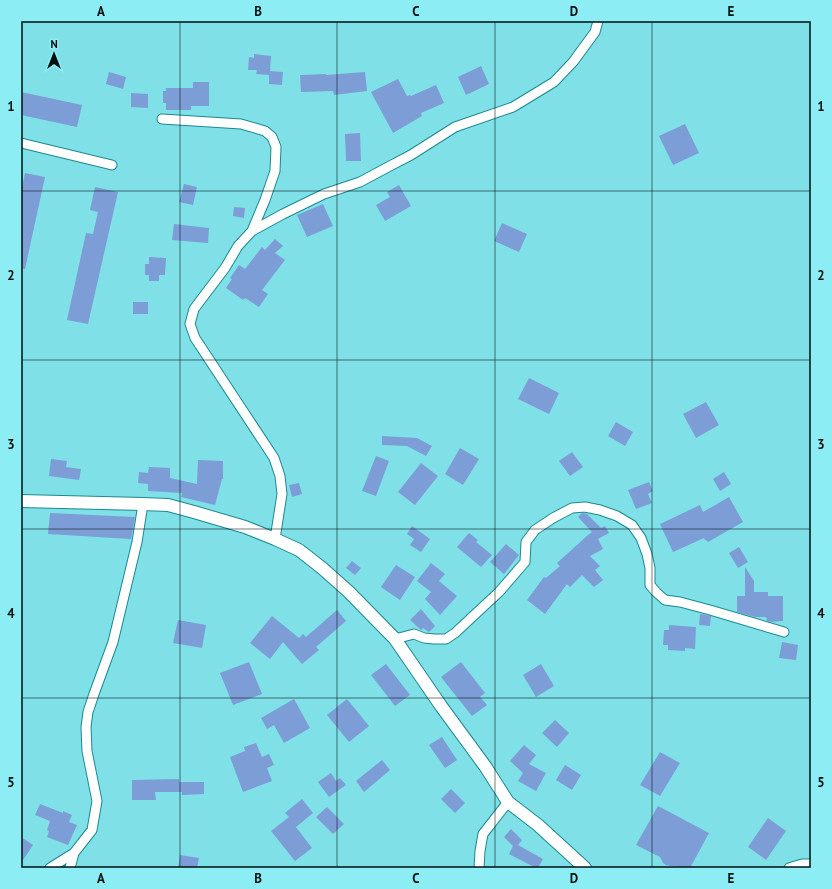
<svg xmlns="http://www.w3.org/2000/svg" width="832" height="889" viewBox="0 0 832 889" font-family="'PT Sans',sans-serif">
  <rect width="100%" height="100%" fill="#7fe0e7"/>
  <path fill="#7d9dd6" d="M 254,54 L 271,56 L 270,71 L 283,72 L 282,85 L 269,84 L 269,75 L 256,74 L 257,70 L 248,70 L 249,57 L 254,58 Z
    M 481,66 L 489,84 L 466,95 L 458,77 Z
    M 109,72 L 126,77 L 123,89 L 106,84 Z
    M 365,72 L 367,91 L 334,95 L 333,91 L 301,92 L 300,75 L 326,74 L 326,75 Z
    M 398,79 L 407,96 L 410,95 L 411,96 L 436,85 L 444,103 L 421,113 L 422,116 L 393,133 L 371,92 Z
    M 193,82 L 209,82 L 209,106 L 191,106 L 191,110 L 166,110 L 166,103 L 163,103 L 163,91 L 166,91 L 166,88 L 193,88 Z
    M 21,92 L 82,105 L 77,127 L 21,115 Z
    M 131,93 L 148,94 L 148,108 L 131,107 Z
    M 685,124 L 699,153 L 673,165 L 659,136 Z
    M 360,133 L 361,161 L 346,161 L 345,134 Z
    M 25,173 L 45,177 L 25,269 L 21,268 L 21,192 Z
    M 184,184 L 197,187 L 193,205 L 179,202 Z
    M 399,185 L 411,206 L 385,221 L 376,205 L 390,197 L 387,192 Z
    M 95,187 L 118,192 L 88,324 L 67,320 L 86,233 L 93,234 L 98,212 L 90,210 Z
    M 323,204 L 333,226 L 307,237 L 297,215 Z
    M 234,207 L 245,208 L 244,218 L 233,216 Z
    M 502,223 L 527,234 L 519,252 L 494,241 Z
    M 174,224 L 209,228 L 208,243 L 172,240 Z
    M 275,239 L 283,246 L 275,253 L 285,260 L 262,290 L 268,294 L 259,307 L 245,298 L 243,300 L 226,288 L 232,279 L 230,278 L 239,265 L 245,269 L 262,247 L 265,250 Z
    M 149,257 L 166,258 L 165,275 L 159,275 L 159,281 L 149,281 L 149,275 L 145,275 L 145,264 L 149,264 Z
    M 133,302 L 148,302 L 148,314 L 133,314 Z
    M 529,378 L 559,393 L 549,414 L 518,399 Z
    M 706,402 L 719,425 L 696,438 L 683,414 Z
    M 616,422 L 633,432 L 625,446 L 608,436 Z
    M 382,436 L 417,438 L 432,446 L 426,456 L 407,446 L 382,445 Z
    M 460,448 L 479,459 L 463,485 L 445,474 Z
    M 572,452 L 583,467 L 570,476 L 559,461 Z
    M 376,456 L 389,461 L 376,496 L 362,491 Z
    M 51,459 L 67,461 L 66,467 L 81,469 L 79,480 L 49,476 Z
    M 198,460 L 223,461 L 223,479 L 222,479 L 215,505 L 181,497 L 182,493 L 148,491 L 148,484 L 138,483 L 139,472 L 148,473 L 149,467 L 170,468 L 170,478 L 197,484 Z
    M 421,463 L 438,476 L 415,505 L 398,492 Z
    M 724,472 L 731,484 L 720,491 L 713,479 Z
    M 649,482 L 653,491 L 648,494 L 652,503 L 636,509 L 628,490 Z
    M 299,483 L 302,494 L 292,497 L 289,485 Z
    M 729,497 L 743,522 L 708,542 L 706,540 L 705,540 L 704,538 L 673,552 L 660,524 L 700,505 L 703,512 Z
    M 50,513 L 135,517 L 131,539 L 48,534 Z
    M 582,513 L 587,514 L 601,528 L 605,526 L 609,533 L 598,539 L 603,549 L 590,556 L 600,566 L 595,570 L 603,580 L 594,587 L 582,575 L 570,587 L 567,584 L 545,614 L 527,600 L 544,577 L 546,578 L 560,566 L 557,563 L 588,535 L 592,532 L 578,517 Z
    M 412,526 L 430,539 L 421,552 L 410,545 L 414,539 L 407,534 Z
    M 469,533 L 478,540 L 476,542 L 492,555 L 481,567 L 457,547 Z
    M 506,544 L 519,555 L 504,574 L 490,562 Z
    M 739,547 L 748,562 L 738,568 L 729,553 Z
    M 352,561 L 361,568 L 355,575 L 346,568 Z
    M 431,563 L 445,574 L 439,581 L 457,596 L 440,615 L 425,599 L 431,592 L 417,581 Z
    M 396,565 L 415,577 L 400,600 L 381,587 Z
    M 745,567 L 754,581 L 754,592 L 768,592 L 768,596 L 783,596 L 783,621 L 771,622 L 767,621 L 766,617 L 755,617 L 737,612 L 737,596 L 745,596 Z
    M 421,609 L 435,626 L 429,632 L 423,628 L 421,630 L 410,620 Z
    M 337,610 L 346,621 L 316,647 L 319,650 L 302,664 L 283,642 L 270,659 L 250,643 L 272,616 L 299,638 L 303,634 L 306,637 Z
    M 700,614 L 711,616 L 710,626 L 699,625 Z
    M 178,620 L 206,625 L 202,648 L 173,643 Z
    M 669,625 L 696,627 L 695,649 L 685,648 L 685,651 L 668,650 L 668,645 L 663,645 L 664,630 L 669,630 Z
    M 782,642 L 798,645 L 796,660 L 779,658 Z
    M 249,662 L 262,694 L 233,705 L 220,673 Z
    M 461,662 L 485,693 L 480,697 L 487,705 L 472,716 L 441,677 Z
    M 386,664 L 410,695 L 395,706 L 371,675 Z
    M 541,664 L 554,686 L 536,697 L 523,675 Z
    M 294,699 L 310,728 L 284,743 L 274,725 L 267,729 L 261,718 Z
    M 347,699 L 369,726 L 349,742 L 327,715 Z
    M 555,720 L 569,733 L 557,747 L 542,733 Z
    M 442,737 L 457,760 L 445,768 L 429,745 Z
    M 256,743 L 262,757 L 269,754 L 274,765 L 267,768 L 272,781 L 243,792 L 230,757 L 245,751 L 244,747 Z
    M 524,745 L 536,755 L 529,764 L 546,773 L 536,791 L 518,781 L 523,773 L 510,761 Z
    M 660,752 L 680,763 L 660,796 L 640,785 Z
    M 382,760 L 390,770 L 364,792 L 356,781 Z
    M 565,765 L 581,775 L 572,790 L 556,780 Z
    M 331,773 L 336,781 L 340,778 L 346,785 L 329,797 L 318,782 Z
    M 179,779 L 179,782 L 204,782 L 204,794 L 182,795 L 182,792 L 155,792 L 156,800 L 132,800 L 132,780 Z
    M 451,789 L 465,803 L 455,813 L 441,799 Z
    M 302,799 L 313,813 L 296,827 L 312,848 L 295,861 L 271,831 L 289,817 L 285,813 Z
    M 40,804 L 63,813 L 63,811 L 72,815 L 69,822 L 77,825 L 68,845 L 47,837 L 49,831 L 47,830 L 50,821 L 35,815 Z
    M 658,806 L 709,833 L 690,868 L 681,868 L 677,866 L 670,866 L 666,865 L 663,863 L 660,857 L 636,845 Z
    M 327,807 L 344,824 L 333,834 L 316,817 Z
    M 768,818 L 786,831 L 766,860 L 748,847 Z
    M 511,829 L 522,840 L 518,845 L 543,859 L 538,868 L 536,868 L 509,854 L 513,846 L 504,837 Z
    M 21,837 L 33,845 L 21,863 Z
    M 180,855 L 199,858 L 197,868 L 178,868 Z"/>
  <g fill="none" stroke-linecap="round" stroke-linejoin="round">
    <g stroke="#1b8990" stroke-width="11">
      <path id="street" d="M 162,119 L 241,124 L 265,131 L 272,137 L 276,147 L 275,171 L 265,200 L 252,231
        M 21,143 L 112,165
        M 275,539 L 282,494 L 280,476 L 274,458 L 195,338 L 190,324 L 194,309 L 225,268 L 238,246 L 252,231 L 283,214 L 324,194 L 360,182 L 388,167 L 411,155 L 455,127 L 513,107 L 554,82 L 573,62 L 595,32 L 598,21
        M 395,639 L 414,634 L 424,638 L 434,639 L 446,639 L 455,633 L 499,592 L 525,562 L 526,542 L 535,530 L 553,518 L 572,508 L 585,507 L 600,510 L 617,516 L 632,525 L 641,538 L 647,554 L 650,568 L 650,585 L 656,592 L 665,600 L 680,602 L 710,610 L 784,632
        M 50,868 L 74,853 L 92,830 L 97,801 L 87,751 L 86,727 L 88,712 L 94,694 L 113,642 L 137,542 L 143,504
        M 70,868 L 74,853
        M 479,868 L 480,851 L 483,834 L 508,802
        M 789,868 L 802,864 L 811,864"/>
    </g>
    <g stroke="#1b8990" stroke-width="14">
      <path id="secondary" d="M 21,501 L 143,504 L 168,505 L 194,512 L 245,527 L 275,539 L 299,550 L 322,568 L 349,592 L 395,639 L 441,706 L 485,766 L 508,802 L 538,825 L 585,868"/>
    </g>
    <use href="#street" stroke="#fff" stroke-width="9"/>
    <use href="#secondary" stroke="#fff" stroke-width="12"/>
  </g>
  <path fill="none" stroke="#001011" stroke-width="1" stroke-opacity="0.55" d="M 180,21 L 180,868M 337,21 L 337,868M 495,21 L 495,868M 652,21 L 652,868M 21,191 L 811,191M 21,360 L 811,360M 21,529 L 811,529M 21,698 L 811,698"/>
  <rect width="832" height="889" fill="none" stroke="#8dedf4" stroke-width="44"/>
  <g transform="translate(54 54)" stroke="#8dedf4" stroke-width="3" paint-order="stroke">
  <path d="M0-3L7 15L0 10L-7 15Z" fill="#001011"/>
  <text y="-6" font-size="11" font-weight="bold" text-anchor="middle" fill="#001011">N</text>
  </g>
  <rect x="22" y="22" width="788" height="845" fill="none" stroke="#001011" stroke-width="1.5"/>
  <g font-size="13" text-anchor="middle" font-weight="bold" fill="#001011">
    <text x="101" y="16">A</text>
    <text x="258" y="16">B</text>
    <text x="416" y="16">C</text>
    <text x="574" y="16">D</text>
    <text x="731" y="16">E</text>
    <text x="11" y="111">1</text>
    <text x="821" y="111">1</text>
    <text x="11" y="280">2</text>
    <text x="821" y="280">2</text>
    <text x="11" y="449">3</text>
    <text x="821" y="449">3</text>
    <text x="11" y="618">4</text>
    <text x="821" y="618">4</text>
    <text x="11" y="787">5</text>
    <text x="821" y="787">5</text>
    <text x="101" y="883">A</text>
    <text x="258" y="883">B</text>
    <text x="416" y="883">C</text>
    <text x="574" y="883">D</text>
    <text x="731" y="883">E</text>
  </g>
</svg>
